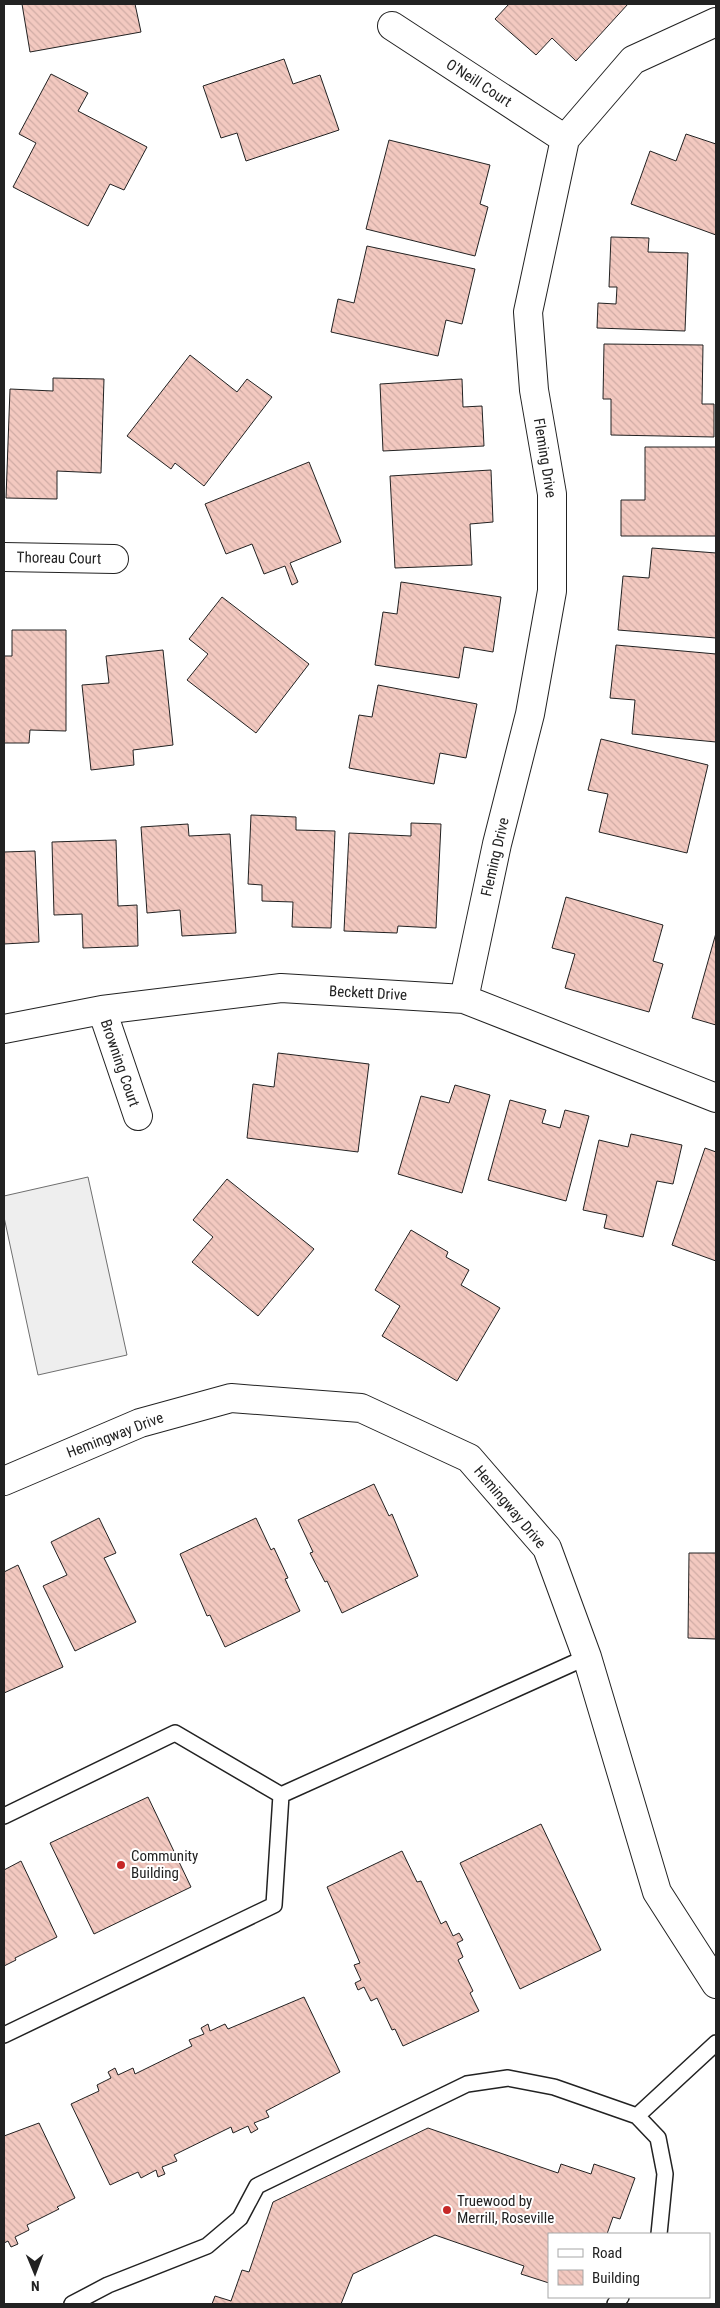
<svg xmlns="http://www.w3.org/2000/svg" width="720" height="2308" viewBox="0 0 720 2308" font-family="'Roboto Condensed',sans-serif">
  <defs>
    <pattern id="building-back-hatch" width="6" height="6" patternUnits="userSpaceOnUse" patternTransform="scale(1.25)"><rect width="6" height="6" fill="#f3c9c0"/><path d="M-1 5l2 2M0 0l6 6M5-1l2 2" fill="none" stroke="#d0aca5"/></pattern>
  </defs>
  <rect width="100%" height="100%" fill="#fff"/>
  <path fill="#eee" stroke="#6f6f6f" d="M 88,1177 L 127,1355 L 38,1375 L 4,1217 L 4,1196 Z"/>
  <path fill="url(#building-back-hatch)" stroke="#222" d="M 22,4 L 135,4 L 141,32 L 30,52 Z
    M 509,4 L 628,4 L 576,61 L 552,38 L 536,55 L 495,19 Z
    M 284,59 L 293,84 L 320,75 L 339,130 L 246,161 L 237,133 L 221,138 L 203,86 Z
    M 51,74 L 88,93 L 78,111 L 147,147 L 124,190 L 110,184 L 88,226 L 13,187 L 36,143 L 19,134 Z
    M 686,134 L 716,144 L 716,235 L 631,204 L 650,151 L 676,161 Z
    M 389,140 L 490,165 L 480,204 L 488,207 L 475,256 L 366,229 Z
    M 611,237 L 649,238 L 648,252 L 688,253 L 685,331 L 597,328 L 598,303 L 616,304 L 617,287 L 609,287 Z
    M 367,246 L 475,269 L 462,324 L 446,320 L 438,356 L 331,332 L 338,299 L 354,303 Z
    M 604,344 L 703,345 L 702,404 L 714,404 L 714,437 L 611,435 L 611,399 L 603,399 Z
    M 190,355 L 237,392 L 247,379 L 272,397 L 204,486 L 175,463 L 171,469 L 127,436 Z
    M 53,378 L 104,379 L 101,473 L 57,471 L 57,499 L 6,498 L 10,389 L 53,391 Z
    M 462,379 L 463,407 L 482,406 L 484,446 L 383,451 L 380,384 Z
    M 645,447 L 716,447 L 716,536 L 621,536 L 621,500 L 645,500 Z
    M 309,462 L 341,542 L 290,563 L 298,582 L 292,585 L 285,566 L 264,574 L 252,544 L 226,554 L 205,504 Z
    M 491,470 L 493,522 L 470,524 L 472,565 L 395,568 L 390,476 Z
    M 652,548 L 716,553 L 716,638 L 618,630 L 623,576 L 649,578 Z
    M 401,582 L 501,597 L 493,652 L 464,647 L 459,678 L 375,665 L 383,612 L 397,614 Z
    M 222,597 L 309,664 L 256,733 L 187,680 L 208,654 L 189,639 Z
    M 12,630 L 66,630 L 66,731 L 30,730 L 29,743 L 4,743 L 4,656 L 12,656 Z
    M 616,645 L 716,654 L 716,742 L 632,734 L 635,700 L 610,698 Z
    M 163,650 L 173,745 L 133,750 L 134,765 L 91,770 L 82,685 L 109,683 L 106,656 Z
    M 378,685 L 477,704 L 466,758 L 440,753 L 434,784 L 349,768 L 359,715 L 372,717 Z
    M 601,739 L 708,765 L 687,853 L 599,832 L 608,794 L 588,790 Z
    M 251,815 L 296,817 L 296,830 L 335,831 L 331,928 L 292,927 L 293,902 L 262,901 L 262,885 L 248,884 Z
    M 411,823 L 441,824 L 436,928 L 398,926 L 397,933 L 344,931 L 349,833 L 411,836 Z
    M 188,824 L 189,836 L 230,834 L 236,933 L 182,936 L 180,910 L 147,913 L 141,827 Z
    M 116,840 L 118,906 L 137,905 L 138,946 L 83,948 L 82,914 L 54,915 L 52,842 Z
    M 35,851 L 39,942 L 4,944 L 4,852 Z
    M 566,897 L 663,925 L 653,961 L 663,964 L 649,1012 L 565,988 L 575,954 L 552,948 Z
    M 716,933 L 716,1025 L 692,1018 Z
    M 278,1053 L 369,1064 L 358,1152 L 247,1138 L 253,1084 L 274,1087 Z
    M 455,1085 L 490,1095 L 462,1193 L 398,1174 L 421,1096 L 449,1103 Z
    M 510,1100 L 546,1110 L 542,1123 L 560,1128 L 565,1110 L 589,1116 L 566,1201 L 488,1180 Z
    M 631,1134 L 682,1145 L 673,1184 L 657,1181 L 643,1237 L 604,1228 L 607,1215 L 583,1210 L 599,1140 L 628,1147 Z
    M 705,1148 L 716,1152 L 716,1261 L 672,1245 Z
    M 227,1179 L 314,1249 L 258,1316 L 192,1262 L 213,1237 L 193,1220 Z
    M 411,1230 L 448,1252 L 446,1257 L 469,1270 L 461,1285 L 500,1308 L 457,1381 L 382,1336 L 400,1306 L 375,1290 Z
    M 374,1484 L 389,1516 L 392,1514 L 418,1576 L 342,1613 L 327,1581 L 325,1582 L 310,1553 L 313,1552 L 298,1520 Z
    M 99,1518 L 116,1553 L 104,1558 L 136,1622 L 75,1651 L 43,1586 L 67,1575 L 51,1542 Z
    M 256,1518 L 271,1550 L 274,1548 L 288,1578 L 285,1579 L 300,1611 L 225,1647 L 210,1615 L 207,1616 L 180,1554 Z
    M 689,1553 L 716,1553 L 716,1639 L 688,1638 Z
    M 18,1565 L 63,1667 L 4,1693 L 4,1572 Z
    M 148,1797 L 191,1887 L 94,1934 L 50,1843 Z
    M 541,1824 L 601,1950 L 520,1989 L 460,1863 Z
    M 402,1851 L 417,1882 L 421,1881 L 441,1924 L 446,1921 L 453,1936 L 459,1933 L 463,1940 L 457,1943 L 463,1957 L 458,1960 L 473,1991 L 470,1993 L 479,2011 L 403,2046 L 395,2029 L 392,2030 L 377,1998 L 371,2001 L 364,1987 L 358,1990 L 355,1983 L 361,1980 L 354,1965 L 360,1963 L 327,1887 Z
    M 21,1861 L 57,1937 L 15,1958 L 16,1960 L 4,1966 L 4,1870 Z
    M 304,1997 L 340,2072 L 266,2111 L 269,2117 L 254,2123 L 258,2129 L 251,2133 L 248,2126 L 233,2133 L 231,2127 L 174,2155 L 177,2161 L 162,2167 L 165,2174 L 158,2177 L 156,2170 L 141,2178 L 138,2172 L 110,2185 L 71,2104 L 99,2091 L 97,2085 L 111,2078 L 108,2072 L 115,2068 L 118,2075 L 133,2068 L 135,2074 L 192,2046 L 189,2040 L 204,2034 L 201,2028 L 208,2024 L 210,2031 L 225,2024 L 228,2029 Z
    M 39,2123 L 75,2198 L 57,2207 L 59,2209 L 27,2225 L 29,2230 L 15,2237 L 18,2244 L 11,2247 L 8,2241 L 4,2243 L 4,2136 Z
    M 428,2128 L 558,2173 L 561,2164 L 591,2174 L 594,2164 L 635,2178 L 620,2219 L 613,2217 L 607,2234 L 549,2234 L 549,2283 L 521,2274 L 524,2266 L 435,2235 L 353,2274 L 341,2304 L 212,2304 L 215,2296 L 231,2301 L 242,2270 L 249,2272 L 273,2202 Z"/>
  <g fill="none" stroke-linecap="round" stroke-linejoin="round">
    <g stroke="#222" stroke-width="18">
      <path id="service" d="M 281,1795 L 587,1657
        M 4,1816 L 175,1733 L 281,1795
        M 4,2035 L 274,1905 L 281,1795
        M 637,2116 L 716,2043
        M 72,2304 L 108,2285 L 207,2246 L 240,2218 L 257,2186 L 467,2084 L 508,2078 L 554,2087 L 637,2116 L 658,2138 L 665,2174 L 659,2234
        M 615,2304 L 621,2297"/>
    </g>
    <g stroke="#222" stroke-width="30">
      <path id="minor" d="M 392,26 L 565,139
        M 4,557 L 114,559
        M 464,999 L 497,844 L 530,714 L 552,591 L 552,494 L 534,390 L 528,312 L 565,139 L 633,60 L 716,22
        M 102,1010 L 138,1116
        M 4,1029 L 102,1010 L 281,988 L 464,999 L 716,1098
        M 4,1481 L 140,1423 L 231,1398 L 361,1408 L 469,1458 L 547,1548 L 587,1657 L 657,1892 L 716,1984"/>
    </g>
    <use href="#service" stroke="#fff" stroke-width="15"/>
    <use href="#minor" stroke="#fff" stroke-width="28"/>
  </g>
  <g fill="#c62828" stroke="#fff" stroke-width="2">
    <circle cx="121" cy="1865" r="5"/>
    <circle cx="447" cy="2210" r="5"/>
  </g>
  <g text-anchor="middle" stroke-width="4" stroke-linejoin="round" paint-order="stroke">
    <g font-size="15" fill="#222" stroke="#fff">
      <text transform="translate(479 83) rotate(33)" y="5">O'Neill Court</text>
      <text transform="translate(545 458) rotate(81)" y="5">Fleming Drive</text>
      <text transform="translate(59 558) rotate(1)" y="5">Thoreau Court</text>
      <text transform="translate(495 857) rotate(-77)" y="5">Fleming Drive</text>
      <text transform="translate(368 993) rotate(3)" y="5">Beckett Drive</text>
      <text transform="translate(120 1063) rotate(71)" y="5">Browning Court</text>
      <text transform="translate(115 1435) rotate(-21)" y="5">Hemingway Drive</text>
      <text transform="translate(510 1507) rotate(50)" y="5">Hemingway Drive</text>
    </g>
    <g font-size="15" fill="#222" stroke="#fff" text-anchor="start">
      <text x="131" y="1861">Community<tspan x="131" dy="17">Building</tspan></text>
      <text x="457" y="2206">Truewood by<tspan x="457" dy="17">Merrill, Roseville</tspan></text>
    </g>
  </g>
  <rect width="720" height="2308" fill="none" stroke="#222222" stroke-width="10"/>
  <rect x="548" y="2233" width="162" height="65" fill="#ffffff" stroke="#a7a7a7"/>
  <rect x="558" y="2249" width="25" height="8" fill="#ffffff" stroke="#a7a7a7"/>
  <text x="592" y="2258" font-size="15" fill="#222222">Road</text>
  <rect x="558" y="2270" width="25" height="15" fill="url(#building-back-hatch)" stroke="#a7a7a7"/>
  <text x="592" y="2283" font-size="15" fill="#222222">Building</text>
  <g transform="translate(35 2273) rotate(179)" stroke="#ffffff" stroke-width="4" paint-order="stroke">
  <path d="M0-4L9 19L0 12L-9 19Z" fill="#222222"/>
  <text y="-8" font-size="14" font-weight="bold" text-anchor="middle" fill="#222222">N</text>
  </g>
</svg>
